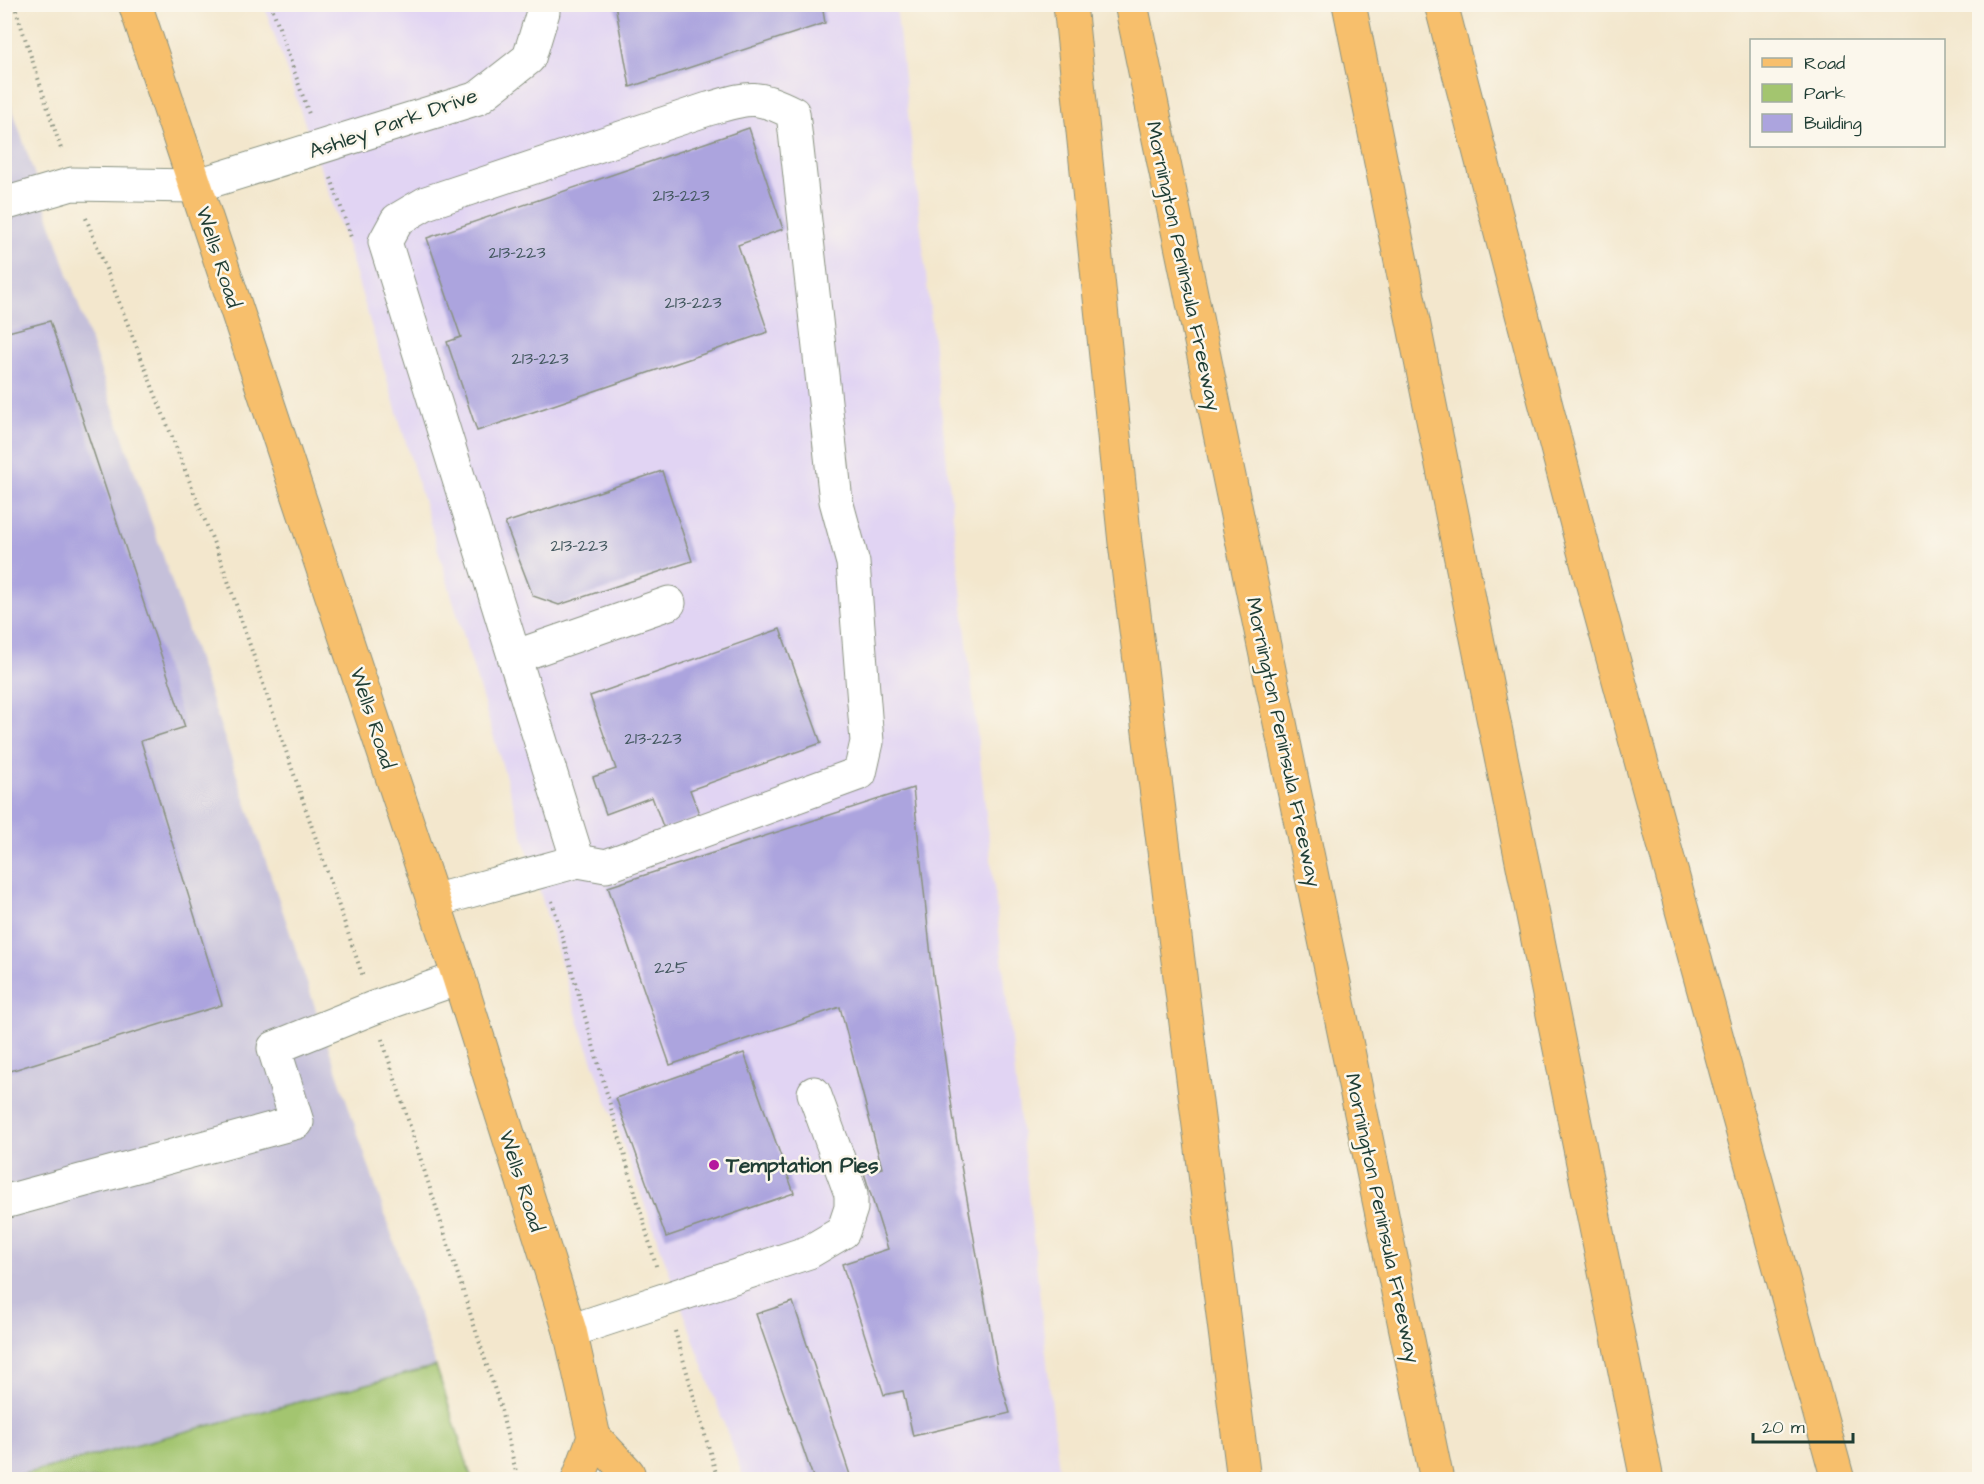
<svg xmlns="http://www.w3.org/2000/svg" width="1984" height="1484" viewBox="0 0 1984 1484" font-family="'Architects Daughter',sans-serif">
  <rect width="100%" height="100%" fill="#fbf7ec"/>
  <filter id="ink" filterUnits="userSpaceOnUse"><feTurbulence type="fractalNoise" baseFrequency=".0167" numOctaves="2"/><feDisplacementMap in="SourceGraphic" scale="12" xChannelSelector="R" yChannelSelector="G"/><feConvolveMatrix kernelMatrix="1 2 1 2 8 2 1 2 1" color-interpolation-filters="sRGB"/></filter>
  <filter id="wash" filterUnits="userSpaceOnUse"><feTurbulence type="fractalNoise" baseFrequency=".008" numOctaves="4" result="noise"/><feDisplacementMap in="SourceGraphic" scale="24" xChannelSelector="R" yChannelSelector="G"/><feGaussianBlur stdDeviation="1.35" result="paint"/><feColorMatrix in="noise" values="0 0 0 0 0 0 0 0 0 0 0 0 0 0 0 0 0 1.4 0 .05"/><feComposite in="paint" operator="in"/></filter>
  <g filter="url(#wash)">
    <rect width="100%" height="100%" fill="#f3e7cd"/>
    <path fill="#e1d4f3" d="M 264,5 L 896,5 L 1060,1479 L 744,1479 L 579,1023 L 348,248 Z"/>
    <path fill="#c5c0da" d="M 4,84 L 436,1366 L 5,1479 L 4,1479 Z"/>
    <path fill="#a3c56f" stroke="#618152" stroke-width="1.5" d="M 436,1366 L 472,1479 L 5,1479 Z"/>
    <g id="blocks">
      <path fill="#aca4de" d="M 615,4 L 822,4 L 825,23 L 630,87 Z
        M 749,128 L 783,229 L 738,245 L 768,332 L 477,431 L 447,342 L 461,337 L 427,238 Z
        M 50,321 L 185,727 L 141,741 L 222,1005 L 4,1073 L 4,333 Z
        M 662,471 L 692,561 L 559,605 L 533,596 L 505,523 Z
        M 780,629 L 821,743 L 690,790 L 700,816 L 664,829 L 652,797 L 606,814 L 593,777 L 616,769 L 590,696 Z
        M 913,788 L 933,975 L 957,1143 L 997,1368 L 1010,1413 L 913,1436 L 903,1391 L 884,1395 L 842,1264 L 888,1249 L 864,1173 L 882,1168 L 840,1007 L 670,1065 L 608,887 Z
        M 744,1053 L 794,1193 L 666,1237 L 616,1098 Z
        M 793,1302 L 850,1475 L 837,1480 L 814,1480 L 756,1314 Z"/>
    </g>
  </g>
  <g filter="url(#ink)">
    <use href="#blocks" fill-opacity="0" stroke="#899280" stroke-width="1.5"/>
    <g fill="none" stroke-linecap="round" stroke-linejoin="round">
      <g stroke="#899280" stroke-width="35">
        <path id="minor" d="M 4,204 L 72,184 L 195,186 L 478,98 L 529,58 L 543,12 L 542,4
          M 514,657 L 669,603
          M 433,901 L 578,861 L 385,242 L 397,220 L 426,203 L 708,109 C 748,98 754,93 793,113 L 836,501 L 853,563 L 867,742 L 860,773 L 606,866 L 578,861
          M 4,1202 L 297,1122 L 274,1048 L 373,1008 L 459,978
          M 570,1331 L 809,1252 L 843,1232 L 851,1208 L 851,1194 L 814,1093"/>
      </g>
      <g stroke="#899280" stroke-width="35">
        <path id="major" d="M 135,4 L 459,978 L 570,1331 L 594,1437 L 628,1473 L 630,1480
          M 578,1480 L 594,1437"/>
      </g>
      <g stroke="#899280" stroke-width="35">
        <path id="highway" d="M 1070,4 L 1125,543 L 1244,1480
          M 1131,4 L 1437,1480
          M 1349,4 L 1647,1480
          M 1441,4 L 1591,578 L 1838,1480"/>
      </g>
      <path stroke="#899280" stroke-width="4" stroke-dasharray="1.5 4.5" stroke-linecap="butt" d="M 14,4 L 62,152
        M 271,4 L 310,117
        M 331,178 L 351,237
        M 86,218 L 224,569 L 363,977
        M 552,901 L 657,1269
        M 382,1039 L 500,1406 L 518,1480
        M 675,1331 L 718,1480"/>
      <use href="#minor" stroke="#fff" stroke-width="33"/>
      <use href="#major" stroke="#f7bf6c" stroke-width="33"/>
      <use href="#highway" stroke="#f7bf6c" stroke-width="33"/>
    </g>
  </g>
  <circle fill="#b5179e" stroke="#fbf7ec" stroke-width="2" cx="714" cy="1165" r="6"/>
  <g text-anchor="middle" stroke-width="5" stroke-linejoin="round" paint-order="stroke">
    <g font-size="18" fill="#42575e">
      <text x="681" y="201">213-223</text>
      <text x="517" y="258">213-223</text>
      <text x="693" y="308">213-223</text>
      <text x="540" y="364">213-223</text>
      <text x="579" y="551">213-223</text>
      <text x="653" y="744">213-223</text>
      <text x="671" y="973">225</text>
    </g>
    <g font-size="21" fill="#1f3d34" stroke="#fbf7ec">
      <text transform="translate(393 123) rotate(-19)" y="7">Ashley Park Drive</text>
      <text transform="translate(219 257) rotate(72)" y="7">Wells Road</text>
      <text transform="translate(1184 266) rotate(78)" y="7">Mornington Peninsula Freeway</text>
      <text transform="translate(373 718) rotate(72)" y="7">Wells Road</text>
      <text transform="translate(1284 742) rotate(78)" y="7">Mornington Peninsula Freeway</text>
      <text transform="translate(522 1181) rotate(72)" y="7">Wells Road</text>
      <text transform="translate(1383 1218) rotate(78)" y="7">Mornington Peninsula Freeway</text>
    </g>
    <g font-size="21" font-weight="bold" fill="#1f3d34" stroke="#fbf7ec" text-anchor="start">
      <text x="726" y="1172">Temptation Pies</text>
    </g>
  </g>
  <rect width="1984" height="1484" fill="none" stroke="#fbf7ec" stroke-width="24"/>
  <rect x="1750" y="39" width="195" height="108" fill="#fbf7ec" stroke="#a3ada2" stroke-width="1.5"/>
  <rect x="1762" y="58" width="30" height="9" fill="#f7bf6c" stroke="#a3ada2" stroke-width="1.5"/>
  <text x="1804" y="69" font-size="18" fill="#1f3d34">Road</text>
  <rect x="1762" y="84" width="30" height="18" fill="#a3c56f" stroke="#a3ada2" stroke-width="1.5"/>
  <text x="1804" y="99" font-size="18" fill="#1f3d34">Park</text>
  <rect x="1762" y="114" width="30" height="18" fill="#aca4de" stroke="#a3ada2" stroke-width="1.5"/>
  <text x="1804" y="129" font-size="18" fill="#1f3d34">Building</text>
  <path d="M1753 1433v9h100v-9" fill="none" stroke="#1f3d34" stroke-width="3"/>
  <text x="1762" y="1433" font-size="18" fill="#1f3d34" stroke="#fbf7ec" stroke-width="4.5" paint-order="stroke">20 m</text>
</svg>
